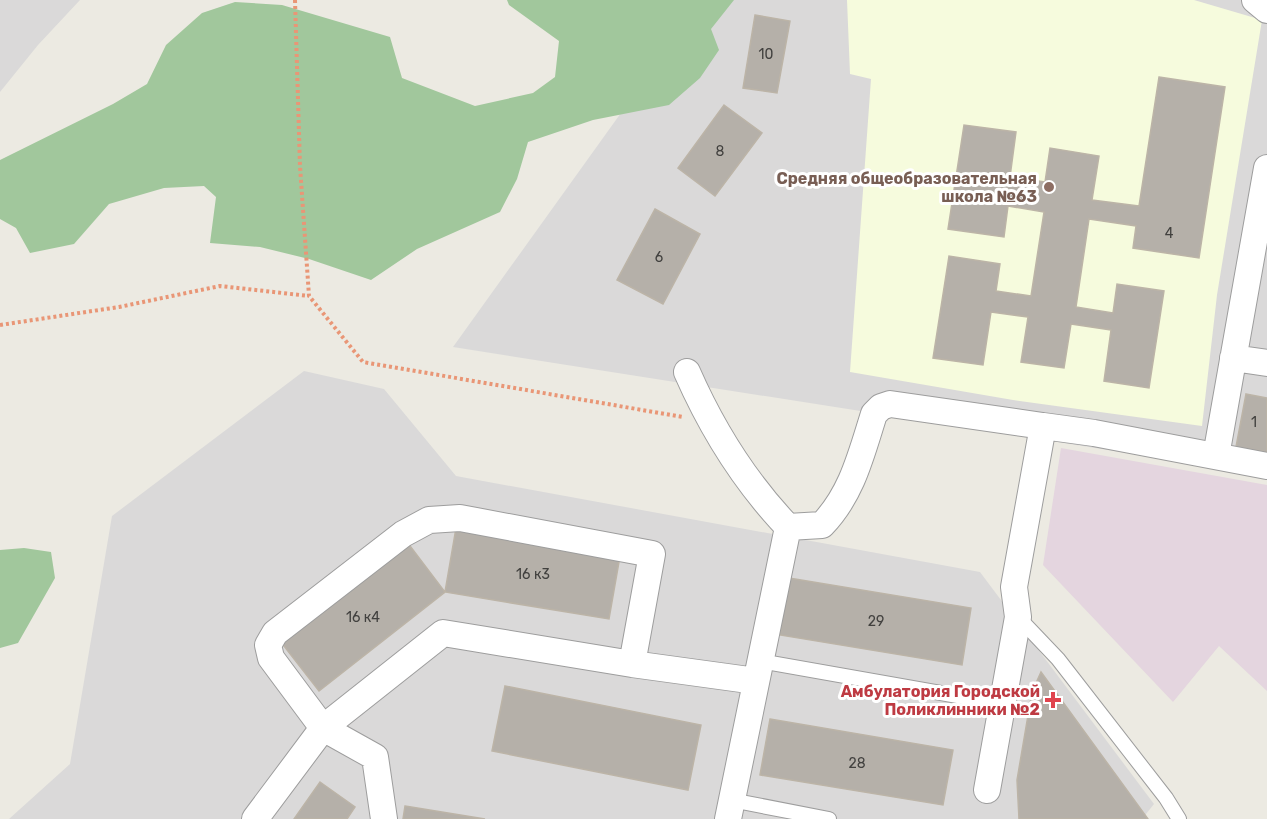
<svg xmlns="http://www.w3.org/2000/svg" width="1267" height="819" viewBox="0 0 1267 819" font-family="Rubik,sans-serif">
  <rect width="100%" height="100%" fill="#eceae2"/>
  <path fill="#dad9d9" d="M 0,0 L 80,0 L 38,45 L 0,92 Z
    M 702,0 L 1267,0 L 1267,475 L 453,347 Z
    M 304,371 L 384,389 L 456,476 L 980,572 L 1154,804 L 1142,819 L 9,819 L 70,764 L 112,516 Z"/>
  <path fill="#e4d5df" d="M 1061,448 L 1267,485 L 1267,691 L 1219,646 L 1173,702 L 1043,565 Z"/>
  <path fill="#f6fbdd" d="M 847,0 L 1194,0 L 1262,20 L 1217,295 L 1202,426 L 1013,400 L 850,372 L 871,79 L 850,74 Z"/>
  <path fill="#a1c79c" d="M 507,0 L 734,0 L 711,29 L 719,50 L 700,78 L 669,105 L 593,120 L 528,142 L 517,179 L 500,212 L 417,249 L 371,280 L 309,259 L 260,247 L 210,243 L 216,197 L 204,186 L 164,188 L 109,204 L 74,244 L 30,253 L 16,228 L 0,219 L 0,160 L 113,104 L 147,84 L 166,45 L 202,13 L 235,2 L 282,5 L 390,37 L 402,78 L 475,106 L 533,93 L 555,77 L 559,41 L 509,5 Z
    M 24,548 L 51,552 L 55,578 L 18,643 L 0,648 L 0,550 Z"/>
  <path fill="#b5b0a9" stroke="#bcb4a7" stroke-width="1.5" d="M 755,15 L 790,21 L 777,93 L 743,88 Z
    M 1159,77 L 1225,87 L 1199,258 L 1133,248 L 1136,226 L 1089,219 L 1076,307 L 1113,313 L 1117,284 L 1164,291 L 1149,388 L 1104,381 L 1111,330 L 1071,324 L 1064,368 L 1021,362 L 1028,317 L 991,312 L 983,365 L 933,358 L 949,256 L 1000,264 L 996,291 L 1031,296 L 1044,212 L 1008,206 L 1004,237 L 948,229 L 964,125 L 1016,132 L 1010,177 L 1045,182 L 1050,148 L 1099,156 L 1092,200 L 1139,206 Z
    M 724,105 L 762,133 L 715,196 L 678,168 Z
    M 655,209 L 700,234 L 663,304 L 617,280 Z
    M 1246,394 L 1267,398 L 1267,452 L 1236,447 Z
    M 456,528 L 620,556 L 609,619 L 445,592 Z
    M 407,542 L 445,592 L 319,691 L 280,641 Z
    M 789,578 L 971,608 L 962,665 L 780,635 Z
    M 1041,672 L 1148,819 L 1019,819 L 1017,780 L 1032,692 Z
    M 505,686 L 701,725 L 688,790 L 492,751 Z
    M 770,719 L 953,750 L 943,805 L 760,775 Z
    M 320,782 L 355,807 L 347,819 L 294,819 Z
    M 405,806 L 485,819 L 403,819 Z"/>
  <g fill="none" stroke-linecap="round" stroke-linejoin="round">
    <g stroke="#9d9d9d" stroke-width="16">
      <path id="service" d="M 1018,617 L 1058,659 L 1166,798 L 1179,819
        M 760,661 L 1003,704
        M 731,800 L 829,819"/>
    </g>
    <g stroke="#9d9d9d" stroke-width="28">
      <path id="minor" d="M 1255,0 L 1267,10
        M 1233,358 L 1267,363
        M 687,372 C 712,429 745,482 788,527
        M 1216,456 L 1267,168
        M 987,790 L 1018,617 L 1014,587 L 1043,426 L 1094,433 L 1267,466
        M 255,819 L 323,728 L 443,633 L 632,664 L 756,681
        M 384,819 L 375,757 L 323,728 L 271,658 L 268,645 L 275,633 L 403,534 L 429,520 L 460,518 L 652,554 L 632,664
        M 728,819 L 788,527 L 822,525 C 852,494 861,455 874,414 L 881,407 L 890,404 L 1043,426"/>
    </g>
    <path stroke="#e99676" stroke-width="4" stroke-dasharray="3 3" stroke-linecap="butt" d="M 295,0 L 300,166 L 309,296 L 363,362 L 683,417
      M 0,325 L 119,307 L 220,286 L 309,296"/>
    <use href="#service" stroke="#fff" stroke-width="14"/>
    <use href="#minor" stroke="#fff" stroke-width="26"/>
  </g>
  <circle fill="#8d6e63" stroke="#fff" stroke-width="2" cx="1049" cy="187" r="6"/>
  <path fill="#e0444e" stroke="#fff" stroke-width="2" d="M1050 691h6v6h6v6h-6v6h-6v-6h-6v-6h6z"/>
  <g text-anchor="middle" stroke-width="6" stroke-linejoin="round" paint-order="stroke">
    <g font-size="14" fill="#42413f">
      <text x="766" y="59">10</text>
      <text x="720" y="156">8</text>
      <text x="1169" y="238">4</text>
      <text x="659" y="262">6</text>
      <text x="1254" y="427">1</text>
      <text x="533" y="579">16 к3</text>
      <text x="363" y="622">16 к4</text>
      <text x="876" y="626">29</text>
      <text x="857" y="768">28</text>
    </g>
    <g font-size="16" font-weight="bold" fill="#785e54" stroke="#fff" text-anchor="end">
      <text x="1037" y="184">Средняя общеобразовательная<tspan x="1037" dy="18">школа №63</tspan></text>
    </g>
    <g font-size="16" font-weight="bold" fill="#be3a42" stroke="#fff" text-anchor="end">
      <text x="1040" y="697">Амбулатория Городской<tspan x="1040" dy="18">Поликлинники №2</tspan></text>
    </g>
  </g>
</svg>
